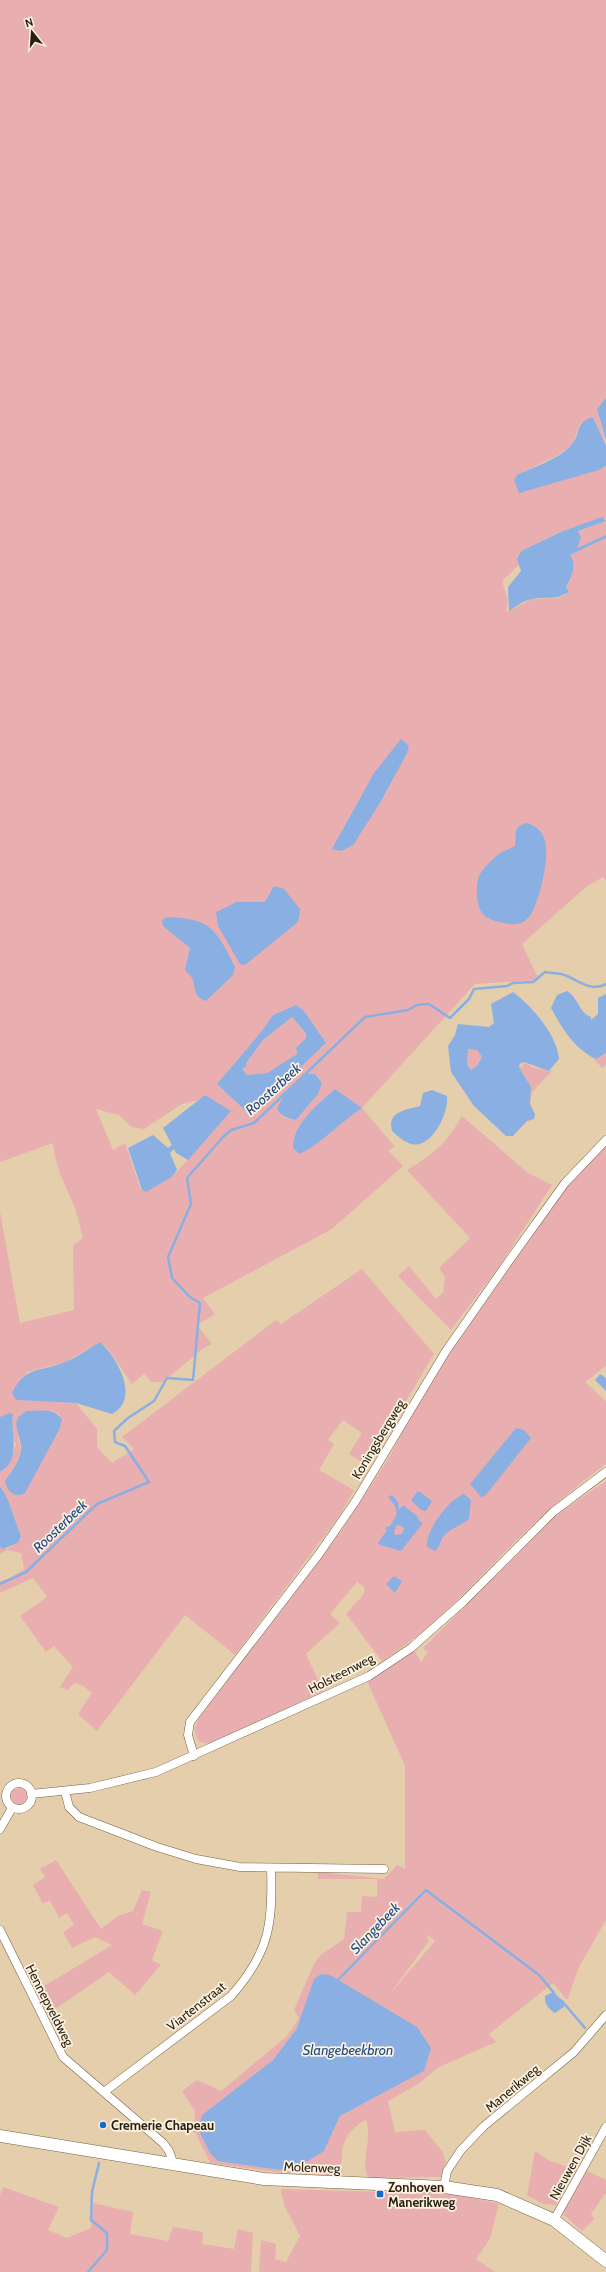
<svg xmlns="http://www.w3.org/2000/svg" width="606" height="2272" viewBox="0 0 606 2272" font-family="Cabin,sans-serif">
  <rect width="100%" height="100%" fill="#e5ceab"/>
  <path fill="#e9afb0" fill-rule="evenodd" d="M 0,0 L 606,0 L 606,398 L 597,409 L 606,446 L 593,417 L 580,424 L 572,445 L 556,456 L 517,475 L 599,470 L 606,466 L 606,520 L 602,518 L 563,531 L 521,551 L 520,564 L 502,581 L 508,600 L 506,612 L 532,599 L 558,598 L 570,592 L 566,588 C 571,579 578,563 570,555 L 606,538 L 606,881 L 603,877 L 586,887 L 522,944 L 539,980 L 475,984 L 362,1108 L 395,1147 L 388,1150 L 403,1166 L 332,1229 L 203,1298 L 215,1314 L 197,1325 L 212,1344 L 201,1350 L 163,1382 L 152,1382 L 144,1374 L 132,1384 L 108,1349 L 100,1342 L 66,1362 L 27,1372 L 16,1400 L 76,1403 L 97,1429 L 97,1447 L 112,1463 L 134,1449 L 122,1437 L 276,1320 L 281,1324 L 362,1269 L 434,1354 L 368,1466 L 349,1454 L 362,1433 L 343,1420 L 328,1440 L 334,1444 L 319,1470 L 354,1490 L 340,1515 L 235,1655 L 185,1615 L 97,1731 L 78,1714 L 92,1693 L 82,1685 L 74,1683 L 68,1690 L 60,1687 L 73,1667 L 54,1646 L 46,1652 L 20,1616 L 47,1597 L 33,1578 L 0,1593 L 0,1581 L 8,1579 L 24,1569 L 21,1553 L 7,1550 L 0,1554 L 0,1547 L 7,1549 L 18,1543 L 21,1536 C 16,1523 8,1494 0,1487 L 0,1472 L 5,1469 L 16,1445 L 12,1436 L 13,1414 L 9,1413 L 0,1417 L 0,1212 L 20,1323 L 74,1310 L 73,1246 L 83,1238 C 80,1228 78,1217 75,1208 C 66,1186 55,1168 53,1143 L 0,1162 ZM 296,1005 L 304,1012 L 326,1043 L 250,1115 L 217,1084 L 261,1032 L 273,1015 ZM 307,1074 L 315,1074 L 322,1083 L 318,1094 L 296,1120 L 285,1118 L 280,1114 L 283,1097 ZM 205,1095 L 201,1145 L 172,1177 L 141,1190 L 125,1143 L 113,1150 L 96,1109 L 119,1115 L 131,1127 L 144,1129 L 182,1104 L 198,1100 ZM 323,1099 L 362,1108 L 343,1120 L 328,1135 L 293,1139 L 301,1123 ZM 27,1411 L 53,1411 L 60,1415 L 5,1481 L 15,1467 L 21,1450 L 18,1437 L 20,1414 Z
    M 606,521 L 606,535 L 577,548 L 581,538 L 578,531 Z
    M 292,1017 L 306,1033 L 306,1038 L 296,1048 L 297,1054 L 267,1073 L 247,1075 L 242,1069 L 247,1066 L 246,1063 L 263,1040 Z
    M 468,1049 L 477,1050 L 482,1057 L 477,1066 L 471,1070 L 467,1064 Z
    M 606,1053 L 606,1065 L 602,1068 L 592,1057 L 596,1059 Z
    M 524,1062 L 532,1067 L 549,1071 L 553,1070 L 532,1092 L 530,1104 L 531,1087 L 519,1067 L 522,1067 Z
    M 462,1116 L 528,1173 L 552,1185 L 498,1268 L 451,1330 L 398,1276 L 409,1266 L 436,1299 L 443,1293 L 445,1277 L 439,1268 L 470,1238 L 407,1170 C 435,1153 445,1145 462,1116 Z
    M 606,1146 L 606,1366 L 585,1382 L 606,1401 L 606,1464 C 574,1488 544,1513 516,1541 C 473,1584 433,1629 382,1661 L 346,1614 L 363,1595 L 365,1588 L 357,1582 L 330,1614 L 340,1623 L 306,1654 L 323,1691 L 211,1744 L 200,1742 C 192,1733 195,1726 200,1717 L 342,1530 L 390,1456 L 416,1406 L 445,1360 L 568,1185 ZM 516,1428 L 524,1430 L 531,1438 L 470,1484 Z
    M 606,1481 L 606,1920 L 579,1967 L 567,2000 L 553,1983 L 489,2034 L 496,2042 L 439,2067 L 418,2084 L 388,2101 L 395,2132 L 425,2130 L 442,2151 L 446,2162 L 441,2177 L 368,2178 C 360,2159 373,2139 366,2120 C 343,2132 339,2150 343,2176 L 276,2172 L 210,2163 L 194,2130 L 195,2111 L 182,2091 L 197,2080 L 221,2091 L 287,2036 L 299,2018 L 294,2010 L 314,1964 L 321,1955 L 344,1939 L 347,1912 L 361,1912 L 362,1896 L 377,1897 L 377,1879 L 318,1879 L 318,1872 L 384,1879 L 397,1865 L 405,1869 L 405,1766 L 367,1681 L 400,1661 L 414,1650 L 421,1662 L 428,1652 L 423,1648 L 555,1516 ZM 426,1934 L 435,1941 L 389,1995 L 429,1941 ZM 313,1986 L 424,2071 L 340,2116 L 324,2151 L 202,2115 L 273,2060 L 297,2028 Z
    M11 1796a8 8 0 1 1 16 0a8 8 0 1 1-16 0Z
    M 56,1860 L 101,1929 L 118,1916 L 133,1911 L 142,1890 L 151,1892 L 142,1924 L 163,1931 L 152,1960 L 161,1965 L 135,1995 L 109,1972 L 48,2014 L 36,1991 L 112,1945 L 95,1937 L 72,1948 L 63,1932 L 74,1925 L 67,1913 L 59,1918 L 50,1900 L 43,1904 L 33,1885 L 45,1877 L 40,1869 Z
    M 535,2151 L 550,2161 L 577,2170 L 556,2205 L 543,2204 L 527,2195 Z
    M 587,2171 L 606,2180 L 606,2193 L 591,2214 L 594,2219 L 582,2231 L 564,2215 L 565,2208 Z
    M 3,2187 L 59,2207 L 48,2230 L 67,2238 L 91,2228 L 93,2203 L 133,2212 L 130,2234 L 168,2241 L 173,2227 L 203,2232 L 202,2244 L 234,2249 L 238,2229 L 253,2233 L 251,2272 L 0,2272 L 0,2195 Z
    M 281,2189 L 456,2194 L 499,2204 L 490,2239 L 476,2259 L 495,2272 L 259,2272 L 261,2240 L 276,2244 L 275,2259 L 286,2262 L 300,2236 L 284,2205 Z"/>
  <path fill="#8aafe3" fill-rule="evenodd" d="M 606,398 L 606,441 L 597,409 Z
    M 593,417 L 606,446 L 606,466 L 599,470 L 519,493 L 514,480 L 517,475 C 533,467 560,459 572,444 C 582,432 574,423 593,417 Z
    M 602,517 L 606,521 L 578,531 L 581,538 L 577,548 L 606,535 L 606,538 L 570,555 C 578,564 571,579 566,587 L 569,592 C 553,601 548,596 532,599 C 522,601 517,606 509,611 L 508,587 L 521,571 L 517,559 L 521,551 L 563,531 Z
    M 401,739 L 409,746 L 407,753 L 381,801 L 354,844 L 342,851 L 332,849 L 374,773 Z
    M 526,823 C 536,825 543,832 545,841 C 550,856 539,905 529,917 C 524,923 517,925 510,924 C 501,923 487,920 482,913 C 476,904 475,883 480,874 C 484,868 493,858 499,854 C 504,850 510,849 515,846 C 517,834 512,827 526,823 Z
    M 274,886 L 284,889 L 300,909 L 298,922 L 245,965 L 240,964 L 218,926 L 216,912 L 237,902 L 265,902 Z
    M 168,917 C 213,919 216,930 235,967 L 233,975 L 206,1001 C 193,996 196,991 193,980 C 192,977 188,973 185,970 L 190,948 L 163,926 L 162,920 Z
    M 567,991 C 578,997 579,1013 591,1017 L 591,1020 L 598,1014 L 598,998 L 606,994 L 606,1053 L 596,1059 C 574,1049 562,1028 551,1008 L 557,995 Z
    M 513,992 C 532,1006 557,1035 559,1059 L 549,1071 L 524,1062 L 520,1064 L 519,1067 L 531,1087 L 530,1104 L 535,1114 L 534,1119 L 527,1121 L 513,1136 L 506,1136 L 474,1106 L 451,1072 L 448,1046 L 455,1035 L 458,1024 L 489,1027 L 494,1023 L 491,1004 ZM 468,1049 L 477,1050 L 482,1057 L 477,1066 L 471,1070 L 467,1064 Z
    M 296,1005 L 304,1011 L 326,1043 L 250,1115 L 217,1084 L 261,1032 L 273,1015 ZM 292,1017 L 306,1033 L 306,1038 L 296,1048 L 297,1054 L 267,1073 L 247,1075 L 242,1069 L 247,1066 L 246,1063 L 263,1040 Z
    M 307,1074 L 315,1074 L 322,1083 L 318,1094 L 296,1120 C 287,1118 282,1117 277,1109 L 283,1097 Z
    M 335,1089 L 362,1108 C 340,1122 324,1142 300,1154 L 293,1148 C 292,1125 318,1104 335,1089 Z
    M 432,1090 L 447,1096 C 449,1111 435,1141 419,1144 C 410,1147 398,1137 392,1131 C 387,1112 405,1110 420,1106 L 423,1093 Z
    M 205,1095 L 231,1111 L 188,1160 L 176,1153 L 174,1149 L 170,1153 L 177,1170 L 172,1177 L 146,1192 L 142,1190 L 128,1148 L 153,1135 L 168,1148 L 172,1145 L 163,1128 Z
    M 100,1342 C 117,1357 141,1399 112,1414 L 76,1403 L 16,1400 L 12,1393 C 27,1364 40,1373 65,1362 C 77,1358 89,1348 100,1342 Z
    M 600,1374 L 606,1378 L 606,1391 L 595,1380 Z
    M 27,1411 C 40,1411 55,1407 62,1420 L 59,1430 L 25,1493 C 14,1499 7,1491 5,1481 C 12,1471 19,1462 21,1450 C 23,1437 6,1420 27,1411 Z
    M 9,1413 L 13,1414 C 10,1435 22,1459 0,1472 L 0,1417 Z
    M 516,1428 L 524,1430 L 531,1438 L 485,1496 L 481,1497 L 470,1484 Z
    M 0,1487 C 8,1494 16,1524 21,1536 L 18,1543 L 3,1549 L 0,1547 Z
    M 417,1492 L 420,1492 L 432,1501 L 426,1511 L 421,1510 L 411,1500 Z
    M 464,1494 L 471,1500 L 469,1519 C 462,1525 454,1527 447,1533 C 440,1538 441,1546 435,1551 L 427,1547 C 425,1531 449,1499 464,1494 Z
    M 392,1495 L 398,1502 L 399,1510 L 403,1505 L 418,1517 L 419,1521 L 423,1523 L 401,1551 L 380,1545 L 378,1543 L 387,1530 L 385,1528 L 390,1526 L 397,1514 L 395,1506 L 388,1497 ZM 399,1525 L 404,1528 L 402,1534 L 395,1535 L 394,1532 L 396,1526 Z
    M 394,1576 L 402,1581 L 395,1593 L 386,1584 Z
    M 321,1974 L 330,1975 L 417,2027 L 431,2048 L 424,2071 L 340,2116 L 324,2151 L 308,2161 L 281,2170 L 218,2161 L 210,2153 L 198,2129 L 202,2115 L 273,2060 L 297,2028 L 314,1979 Z
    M 553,1992 L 563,2001 L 564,2007 L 555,2013 C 549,2010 544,2003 545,1996 Z"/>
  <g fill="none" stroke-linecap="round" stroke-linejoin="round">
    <path stroke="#8aafe3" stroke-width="2.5" d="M 0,1584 L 26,1572 L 97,1504 L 149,1482 L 125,1446 L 115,1442 L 114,1431 L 128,1418 L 154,1401 L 167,1378 L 193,1380 L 200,1303 L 190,1297 L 172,1278 L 168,1257 L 191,1204 L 187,1178 L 223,1137 L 231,1130 L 254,1123 L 365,1017 L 408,1010 L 417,1005 L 429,1004 L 450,1018 L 469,999 L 474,989 L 507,986 L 513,983 L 533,982 L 545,972 C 550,973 556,973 561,974 C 577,978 589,993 606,984
      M 336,1982 L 426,1890 L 539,1975 L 554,1993
      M 562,2001 L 585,2028
      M 195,2131 L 201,2129
      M 88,2272 L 107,2250 L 107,2233 L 91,2220 L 92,2192 L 99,2163"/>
    <g stroke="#756041" stroke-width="9">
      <path id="street" d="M 194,1756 L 188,1735 L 190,1722 L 319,1554 L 355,1502 L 446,1351 L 506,1265 L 565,1183 L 606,1140
        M6 1796a13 13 0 1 1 26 0a13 13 0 1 1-26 0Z
        M 65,1791 L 69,1807 L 79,1817 L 157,1847 L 196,1859 L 240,1867 L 384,1869
        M 31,1794 L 90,1788 L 156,1772 L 369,1676 L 411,1648 L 463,1602 L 553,1512 L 606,1472
        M 0,1829 L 12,1808
        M 0,1930 L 63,2057 L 163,2143 L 169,2151 L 174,2165
        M 104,2092 L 231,1996 C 269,1953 273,1925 271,1868
        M 444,2187 L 447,2171 L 461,2150 L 484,2126 L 574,2052 L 606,2015
        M 554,2220 L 606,2127"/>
    </g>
    <g stroke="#756041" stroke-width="13">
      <path id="secondary" d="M 0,2136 L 264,2179 L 444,2187 L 497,2195 L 554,2220 L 606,2261"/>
    </g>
    <use href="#street" stroke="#fff" stroke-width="8"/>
    <use href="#secondary" stroke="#fff" stroke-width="12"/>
  </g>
  <g fill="#1368d2" stroke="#fdf1df" stroke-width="1.5">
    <circle cx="103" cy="2125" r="4"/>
    <rect x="376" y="2190" width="8" height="8" rx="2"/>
  </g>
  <g text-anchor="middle" stroke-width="3.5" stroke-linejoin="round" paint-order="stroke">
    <g font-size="13" fill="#271f11" stroke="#fdf1df">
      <text transform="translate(378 1439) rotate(-59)" y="5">Koningsbergweg</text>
      <text transform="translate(341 1673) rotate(-27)" y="5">Holsteenweg</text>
      <text transform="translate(50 2005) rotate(63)" y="5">Hennepveldweg</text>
      <text transform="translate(196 2006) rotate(-38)" y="5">Viartenstraat</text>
      <text transform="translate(512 2088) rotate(-40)" y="5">Manerikweg</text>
      <text transform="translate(312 2167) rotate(2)" y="5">Molenweg</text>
      <text transform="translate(570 2167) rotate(-61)" y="5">Nieuwen Dijk</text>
    </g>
    <g font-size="13" font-weight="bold" fill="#271f11" stroke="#fdf1df" text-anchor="start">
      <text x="111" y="2130">Cremerie Chapeau</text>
      <text x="388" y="2192">Zonhoven<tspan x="388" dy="15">Manerikweg</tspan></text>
    </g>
    <g font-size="14" font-style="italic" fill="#1c4a89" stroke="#fdf1df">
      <text transform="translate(273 1089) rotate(-42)" y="5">Roosterbeek</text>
      <text transform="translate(60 1526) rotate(-44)" y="5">Roosterbeek</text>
      <text transform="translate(375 1928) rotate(-46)" y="5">Slangebeek</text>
      <text x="348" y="2055">Slangebeekbron</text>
    </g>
  </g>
  <g transform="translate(32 32) rotate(343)" stroke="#fdf1df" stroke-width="3" paint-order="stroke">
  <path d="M0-3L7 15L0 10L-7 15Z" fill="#271f11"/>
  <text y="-6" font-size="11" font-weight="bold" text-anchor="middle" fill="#271f11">N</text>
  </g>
</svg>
